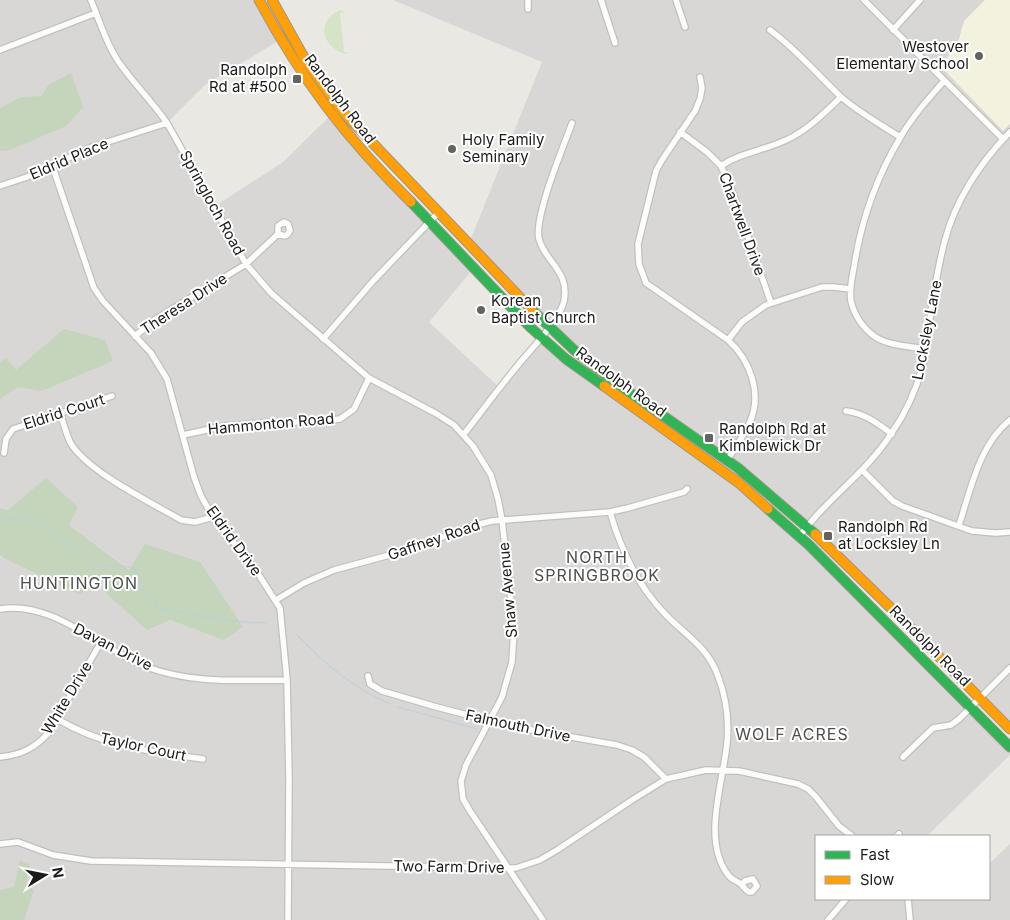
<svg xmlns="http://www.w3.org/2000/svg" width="1010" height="920" viewBox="0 0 1010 920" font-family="Inter,sans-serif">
  <rect width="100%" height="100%" fill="#e9e8e3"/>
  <path fill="#d8d7d5" d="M 0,0 L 259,0 L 280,40 L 205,85 L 167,123 L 214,207 L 283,162 L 331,115 L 473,269 L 429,322 L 500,388 L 542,337 L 694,451 L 809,545 L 1010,747 L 1010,755 L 927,836 L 816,836 L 816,899 L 989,899 L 989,864 L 1010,844 L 1010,920 L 0,920 L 0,557 L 95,578 L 170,620 L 223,640 L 69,525 L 0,508 Z
    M 393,0 L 1010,0 L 1010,729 L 899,616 L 738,468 L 599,370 L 468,246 L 542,62 Z"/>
  <path fill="#f2f2df" d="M 985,0 L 1010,0 L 1010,124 L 1003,131 L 940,66 L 957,46 L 964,21 Z"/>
  <path fill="#d4e4c5" d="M 340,10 L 345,12 L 340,13 L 344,52 L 348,52 L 346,54 C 322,48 315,21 340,10 Z"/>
  <path fill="#c4d5bb" d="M 71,73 L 83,107 L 66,126 L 10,150 L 0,151 L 0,108 L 21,97 L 42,96 L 48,85 Z
    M 64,329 L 105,340 L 113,361 L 41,391 L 18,387 L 0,399 L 0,362 L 6,358 L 16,370 Z
    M 46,478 L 78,507 L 69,525 L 129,570 L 145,544 L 200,562 L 243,627 L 223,640 L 170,620 L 147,630 L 107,594 L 108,586 L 96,578 L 80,595 L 0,556 L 0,508 L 8,510 Z
    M 20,861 L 30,865 L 26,883 L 34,890 L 24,920 L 0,920 L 0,890 L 14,887 Z"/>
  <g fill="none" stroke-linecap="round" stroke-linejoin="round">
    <path stroke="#bad1d9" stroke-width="1" d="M 0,516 L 12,519 L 28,516 C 42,532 58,538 76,548 C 82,552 87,561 91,566 L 116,565 L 134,568 L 141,590 L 153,596 L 158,609 C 194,614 230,623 266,623
      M 296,634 C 324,663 353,688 390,704
      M 398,707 L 477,729"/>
    <g stroke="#c0c0be" stroke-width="8">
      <path id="street" d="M 91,0 C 99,20 106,43 118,61 C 133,83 152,101 167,123 L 246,264 L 271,293 L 369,378 L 435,413 L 454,425 L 473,446 L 491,475 L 498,499 L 502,520 L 514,627 L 513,646 L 512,662 L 502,697 L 466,765 L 461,781 L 463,799 L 470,811 L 543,920
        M 601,0 L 615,43
        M 676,0 L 685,27
        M 864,0 L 1003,139
        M 528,9 L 528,0
        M 770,30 C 796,49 817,74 840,96 C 858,112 880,124 900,137
        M 893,30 L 920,0
        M 0,50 L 96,13
        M 700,77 L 702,88 L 700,99 L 695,111 L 662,160 L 656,171 L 638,244 L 639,264 L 646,283 L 728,340 C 751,361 763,395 749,424 C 743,437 734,449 727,461
        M 680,132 L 707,152 L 721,166 L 730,185 L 771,303
        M 52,165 L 94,288 L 103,301 L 151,353 L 167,379 L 194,477 L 201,496 L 213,517 L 255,569 L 280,608 L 287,680 L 289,778 L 288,920
        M 721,166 C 738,154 759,151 779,143 C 804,134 822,115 841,97
        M 0,186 L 27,177 L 92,147 L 167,123
        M 135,336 L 156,319 L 246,264 L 278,234 L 285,236 L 288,234 L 290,230 L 288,224 L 284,222 L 278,226 L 278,234
        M 323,339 L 374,280 L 438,213
        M 728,340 L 742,322 L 766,305 L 822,287 L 833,287 L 851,289
        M 926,349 C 909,346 888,346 874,336 C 863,328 854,315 851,301 C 849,290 852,278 854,267 C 861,221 876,178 900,138 C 912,117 928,99 944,81
        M 846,411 C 864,413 877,423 892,434
        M 60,413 C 63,422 66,433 70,442 C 86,471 152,503 181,520 L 195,522 L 213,517
        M 464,434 C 482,411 499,388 518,365 C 530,350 560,320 564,301 C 570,271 545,262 539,239 C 534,216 563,148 572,123
        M 183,435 L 225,426 L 275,422 L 313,422 L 340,419 L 354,409 L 369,378
        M 4,453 L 6,439 L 13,429 L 112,396
        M 862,470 L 893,501 L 902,506 L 972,531 L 996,533 L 1010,532
        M 610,512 C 621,550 637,585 665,614 C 685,635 708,647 718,676 C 726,697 729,722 727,743 C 723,784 701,841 729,876 C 732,880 737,881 741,884 C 744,887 745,890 749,892 L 752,892 L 757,886 L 753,879 L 745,881 L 742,885
        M 959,525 C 971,489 979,445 1010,420
        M 799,536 C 806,529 812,520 819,513 C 843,487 872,464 891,434 C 906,413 916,390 923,365 C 930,323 934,280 945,240 C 956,199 981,162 1010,132
        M 276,600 L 304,583 L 334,570 L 408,550 L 472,526 L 492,521 L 610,512 L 628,508 L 684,492 L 687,489
        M 0,609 C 53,600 100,649 147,667 C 192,684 240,680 287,680
        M 368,676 L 370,684 L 382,691 L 433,706 L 490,721 L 532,730 L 617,745 L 632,750 L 644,757 L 666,779
        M 57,719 C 105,747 149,751 203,759
        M 0,757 C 21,755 36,748 50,731 L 101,642
        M 903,757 L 933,728 L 951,725 L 959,719 L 1010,668
        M 897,836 L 899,834
        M 0,844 L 18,842 L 53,855 L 91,861 L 516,868 L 540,860 L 557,850 L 632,800 L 666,779 L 706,770 L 739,771 L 798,784 L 808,789 L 816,797 L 839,826 L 852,836
        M 908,899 L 910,920
        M 828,920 L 846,899"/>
    </g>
    <g stroke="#9c9683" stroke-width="11">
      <path id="fast" d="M 411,202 L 530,327 L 566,359 L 604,386
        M 532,310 L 574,350 L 619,385 L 738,468 L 815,534
        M 768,509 L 809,545 L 1010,747"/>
    </g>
    <g stroke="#9c9683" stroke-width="11">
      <path id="slow" d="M 259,0 C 302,80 346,138 411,202
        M 272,0 L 306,61 L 342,111 L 532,310
        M 604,386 L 739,483 L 768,509
        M 815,534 L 899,616 L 1010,729"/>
    </g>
    <use href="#street" stroke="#fcfcfb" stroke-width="5.5"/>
    <use href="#fast" stroke="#30b455" stroke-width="9"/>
    <use href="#slow" stroke="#ff9f0a" stroke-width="9"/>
  </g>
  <g fill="#636361" stroke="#fff" stroke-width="2">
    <circle cx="979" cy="56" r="5"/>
    <rect x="292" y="74" width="10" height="10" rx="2.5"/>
    <circle cx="452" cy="149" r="5"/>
    <circle cx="481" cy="310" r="5"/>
    <rect x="704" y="433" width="10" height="10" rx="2.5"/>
    <rect x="823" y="531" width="10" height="10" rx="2.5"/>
  </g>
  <g text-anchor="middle" stroke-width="4" stroke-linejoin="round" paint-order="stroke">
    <g font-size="15" fill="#1b1b1b" stroke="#fff" text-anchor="start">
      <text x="969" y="52" text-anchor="end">Westover<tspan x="969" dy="17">Elementary School</tspan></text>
      <text x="287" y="75" text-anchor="end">Randolph<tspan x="287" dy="17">Rd at #500</tspan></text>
      <text x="462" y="145">Holy Family<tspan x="462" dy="17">Seminary</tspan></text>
      <text x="491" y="306">Korean<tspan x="491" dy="17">Baptist Church</tspan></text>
      <text x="719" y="434">Randolph Rd at<tspan x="719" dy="17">Kimblewick Dr</tspan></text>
      <text x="838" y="532">Randolph Rd<tspan x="838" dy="17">at Locksley Ln</tspan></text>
    </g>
    <g font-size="15" fill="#1b1b1b" stroke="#fff">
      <text transform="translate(340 99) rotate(53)" y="5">Randolph Road</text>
      <text transform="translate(69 159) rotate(-23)" y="5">Eldrid Place</text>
      <text transform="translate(212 203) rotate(61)" y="5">Springloch Road</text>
      <text transform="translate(742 224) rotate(70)" y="5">Chartwell Drive</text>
      <text transform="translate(184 304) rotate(-33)" y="5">Theresa Drive</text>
      <text transform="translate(927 330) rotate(-79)" y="5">Locksley Lane</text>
      <text transform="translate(621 382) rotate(36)" y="5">Randolph Road</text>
      <text transform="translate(64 412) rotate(-18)" y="5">Eldrid Court</text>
      <text transform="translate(271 424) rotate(-5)" y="5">Hammonton Road</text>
      <text transform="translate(434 540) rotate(-19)" y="5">Gaffney Road</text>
      <text transform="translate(234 541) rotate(54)" y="5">Eldrid Drive</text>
      <text transform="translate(508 590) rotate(-95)" y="5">Shaw Avenue</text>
      <text transform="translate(930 646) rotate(45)" y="5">Randolph Road</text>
      <text transform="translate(113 647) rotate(27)" y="5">Davan Drive</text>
      <text transform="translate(67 698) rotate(-59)" y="5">White Drive</text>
      <text transform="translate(518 726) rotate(12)" y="5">Falmouth Drive</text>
      <text transform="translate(143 747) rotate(12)" y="5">Taylor Court</text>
      <text transform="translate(449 867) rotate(1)" y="5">Two Farm Drive</text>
    </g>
    <g font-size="16" letter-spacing="1" fill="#4e4e4e" stroke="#fff">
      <text x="597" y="563">NORTH<tspan x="597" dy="18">SPRINGBROOK</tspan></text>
      <text x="79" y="589">HUNTINGTON</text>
      <text x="792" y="740">WOLF ACRES</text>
    </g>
  </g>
  <rect x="815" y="835" width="175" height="65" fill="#ffffff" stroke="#a4a4a4"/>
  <rect x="825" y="851" width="25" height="8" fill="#30b455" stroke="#a4a4a4"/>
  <text x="860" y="860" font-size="15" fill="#1b1b1b">Fast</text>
  <rect x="825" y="876" width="25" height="8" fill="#ff9f0a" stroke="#a4a4a4"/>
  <text x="860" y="885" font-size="15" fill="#1b1b1b">Slow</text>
  <g transform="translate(45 875) rotate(80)" stroke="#ffffff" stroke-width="4" paint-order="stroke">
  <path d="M0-4L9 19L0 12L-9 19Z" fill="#1b1b1b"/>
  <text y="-8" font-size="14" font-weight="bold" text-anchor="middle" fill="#1b1b1b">N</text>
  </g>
</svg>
